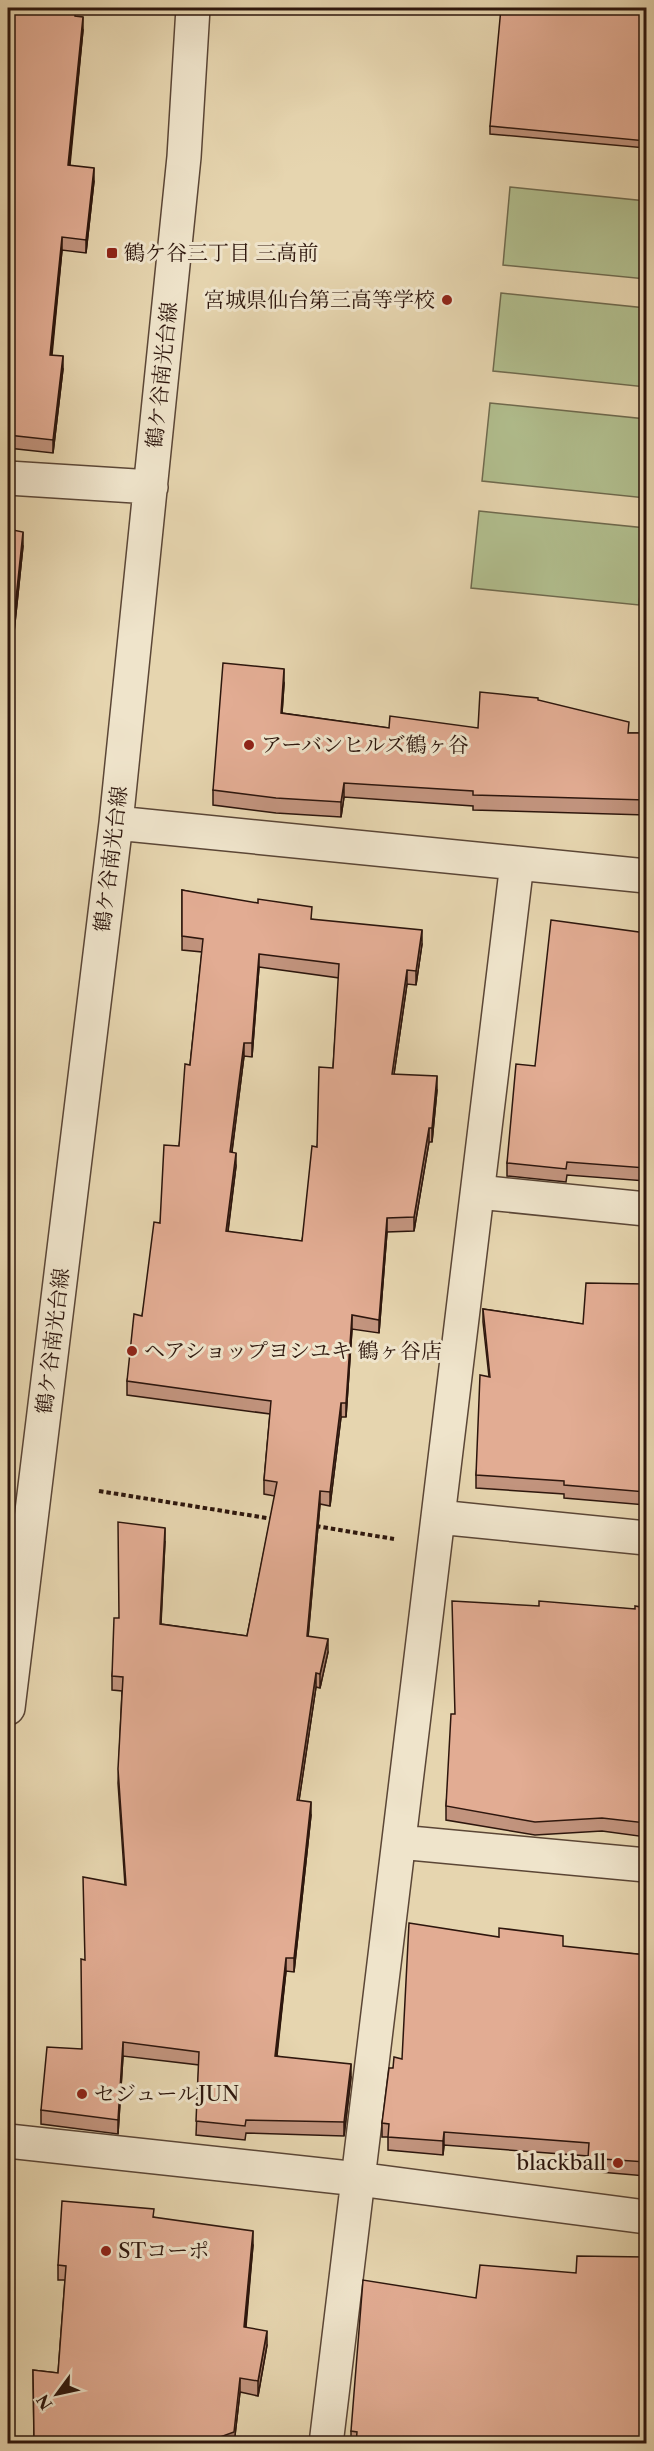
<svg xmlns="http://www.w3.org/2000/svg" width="654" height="2451" viewBox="0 0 654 2451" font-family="'Libre Caslon Text','Noto Serif JP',serif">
  <rect width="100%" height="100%" fill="#e6d5af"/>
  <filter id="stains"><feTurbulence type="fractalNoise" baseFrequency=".00333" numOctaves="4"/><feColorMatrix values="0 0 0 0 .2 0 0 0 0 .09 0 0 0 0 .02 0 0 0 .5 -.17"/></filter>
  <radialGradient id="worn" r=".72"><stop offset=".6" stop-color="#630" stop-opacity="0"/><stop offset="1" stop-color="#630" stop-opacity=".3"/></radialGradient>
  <path fill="#b1be8e" stroke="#6f6a4e" stroke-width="1.5" d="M 510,187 L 646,201 L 646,279 L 503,265 Z
    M 501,293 L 646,308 L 646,387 L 493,371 Z
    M 490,403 L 646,419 L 646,498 L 482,481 Z
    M 479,511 L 646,528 L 639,605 L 471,588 Z"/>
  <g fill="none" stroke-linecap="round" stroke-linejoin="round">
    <g stroke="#5b4636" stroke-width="36">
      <path id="minor" d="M 8,478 L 151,487
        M 116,823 L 646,876
        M 478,1192 L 646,1209
        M 438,1517 L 646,1538
        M 8,1708 L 116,823 L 184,157 L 193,8
        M 399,1842 L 646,1865
        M 8,2141 L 358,2179 L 646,2217
        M 326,2444 L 517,863"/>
    </g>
    <path stroke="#2d160d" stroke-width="4" stroke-dasharray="4.5 3" stroke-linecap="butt" d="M 99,1491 L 273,1519
      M 316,1526 L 394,1539"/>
    <use href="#minor" stroke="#efe4cb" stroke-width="33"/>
  </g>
  <path fill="#c2947e" stroke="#2d160d" stroke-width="1.5" fill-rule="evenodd" d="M 8,8 L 75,16 L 83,30 L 70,165 L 94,181 L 86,253 L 62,250 L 52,355 L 63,369 L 53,453 L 8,448 Z
    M 646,8 L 646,148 L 490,134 L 490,126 Z
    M 8,529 L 23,546 L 13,642 L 8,641 Z
    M 284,684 L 282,713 L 389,728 L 478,728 L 538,701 L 629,733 L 646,733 L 646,815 L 473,810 L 473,806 L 344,797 L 341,817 L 276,813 L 213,805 L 213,790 Z
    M 182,890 L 422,944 L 416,985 L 407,984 L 394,1074 L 437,1090 L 432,1142 L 429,1142 L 414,1231 L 387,1232 L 379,1333 L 352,1329 L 346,1417 L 341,1417 L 330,1506 L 320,1504 L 308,1636 L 328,1652 L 320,1688 L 316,1687 L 299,1800 L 311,1815 L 294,1972 L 286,1971 L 277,2056 L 351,2077 L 344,2136 L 246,2133 L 245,2140 L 196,2135 L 199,2065 L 123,2056 L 118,2134 L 41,2124 L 41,2110 L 82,2049 L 85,1960 L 125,1885 L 118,1783 L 122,1691 L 112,1690 L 112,1676 L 119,1618 L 165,1541 L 161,1624 L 247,1636 L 275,1496 L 264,1494 L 264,1480 L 270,1414 L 127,1395 L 127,1381 L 142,1316 L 160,1223 L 179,1146 L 190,1065 L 202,952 L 182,950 ZM 259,967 L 339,978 L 333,1068 L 317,1147 L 302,1241 L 228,1232 L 236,1166 L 232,1152 L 244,1056 L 252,1057 Z
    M 646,933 L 646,1181 L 567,1175 L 566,1182 L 507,1176 L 507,1163 L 535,1066 Z
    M 646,1284 L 646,1505 L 564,1498 L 564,1494 L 476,1488 L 476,1475 L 489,1377 L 483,1322 L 483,1309 L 583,1324 Z
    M 539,1606 L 635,1609 L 646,1608 L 646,1837 L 602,1831 L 535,1835 L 446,1820 L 446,1806 L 455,1714 Z
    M 563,1947 L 646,1955 L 646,2176 L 588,2171 L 588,2156 L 444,2145 L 443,2155 L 388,2150 L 388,2137 L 382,2137 L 382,2123 L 393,2068 L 402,2059 Z
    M 153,2217 L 253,2245 L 246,2327 L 267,2345 L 258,2396 L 240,2392 L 234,2444 L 34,2444 L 33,2370 L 58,2373 L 65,2280 L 58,2280 L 58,2265 Z
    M 645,2271 L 646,2444 L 351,2444 L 351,2431 L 476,2298 L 576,2273 Z"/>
  <path fill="#9e7867" stroke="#2d160d" stroke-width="1.5" d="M 83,17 L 83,30 L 68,178 L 68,165 Z
    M 94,168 L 94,181 L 86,253 L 86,240 Z
    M 62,237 L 62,250 L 50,368 L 50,355 Z
    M 63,356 L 63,369 L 53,453 L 53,440 Z
    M 23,532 L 23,546 L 13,642 L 13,627 Z
    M 284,669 L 284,684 L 281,728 L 281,713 Z
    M 344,783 L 344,797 L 341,817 L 341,802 Z
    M 422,930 L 422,944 L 416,985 L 416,971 Z
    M 259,954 L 259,967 L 252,1057 L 252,1043 Z
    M 407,970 L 407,984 L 392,1088 L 392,1074 Z
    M 244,1043 L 244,1056 L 230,1166 L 230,1152 Z
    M 437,1076 L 437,1090 L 432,1142 L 432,1128 Z
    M 429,1128 L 429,1142 L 414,1231 L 414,1217 Z
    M 236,1153 L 236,1166 L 226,1245 L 226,1231 Z
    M 387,1218 L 387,1232 L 379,1333 L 379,1320 Z
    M 352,1315 L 352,1329 L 346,1417 L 346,1403 Z
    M 341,1403 L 341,1417 L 330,1506 L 330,1492 Z
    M 320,1491 L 320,1504 L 307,1649 L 307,1636 Z
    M 165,1528 L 165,1541 L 160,1638 L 160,1624 Z
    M 328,1639 L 328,1652 L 320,1688 L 320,1674 Z
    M 316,1673 L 316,1687 L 297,1814 L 297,1800 Z
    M 311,1802 L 311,1815 L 294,1972 L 294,1958 Z
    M 286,1958 L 286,1971 L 275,2069 L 275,2056 Z
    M 123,2042 L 123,2056 L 118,2134 L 118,2120 Z
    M 351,2064 L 351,2077 L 344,2136 L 344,2122 Z
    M 444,2132 L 444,2145 L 443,2155 L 443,2141 Z
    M 253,2231 L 253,2245 L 244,2341 L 244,2327 Z
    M 267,2331 L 267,2345 L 258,2396 L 258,2381 Z
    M 240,2378 L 240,2392 L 234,2444 L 219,2444 L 220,2437 Z"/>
  <path fill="#e2ac93" stroke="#2d160d" stroke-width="1.5" fill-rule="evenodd" d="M 8,8 L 75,8 L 75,16 L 83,17 L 68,165 L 94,168 L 86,240 L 62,237 L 50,355 L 63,356 L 53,440 L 8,435 Z
    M 501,8 L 646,8 L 646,141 L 490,126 Z
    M 8,529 L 23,532 L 13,627 L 8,627 Z
    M 223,663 L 284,669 L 281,713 L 389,728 L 390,716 L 478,728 L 480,692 L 538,698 L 538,700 L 629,722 L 628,733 L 646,733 L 646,800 L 473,795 L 473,791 L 344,783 L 341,802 L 276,798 L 213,790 Z
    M 182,890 L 258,903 L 258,899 L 312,907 L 311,919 L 422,930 L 416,971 L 407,970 L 392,1074 L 437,1076 L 432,1128 L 429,1128 L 414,1217 L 387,1218 L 379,1320 L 352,1315 L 346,1403 L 341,1403 L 330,1492 L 320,1491 L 307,1636 L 328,1639 L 320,1674 L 316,1673 L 297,1800 L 311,1802 L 294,1958 L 286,1958 L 275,2056 L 351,2064 L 344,2122 L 246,2120 L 245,2126 L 196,2121 L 199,2052 L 123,2042 L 118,2120 L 41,2110 L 47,2047 L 82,2049 L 81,1959 L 85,1960 L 83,1877 L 126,1885 L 118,1769 L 123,1677 L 112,1676 L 114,1618 L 119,1618 L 118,1522 L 165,1528 L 160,1624 L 247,1636 L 277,1482 L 264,1480 L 271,1401 L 127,1381 L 134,1314 L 142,1316 L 154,1222 L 160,1223 L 164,1145 L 179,1146 L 185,1064 L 190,1065 L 203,939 L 182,936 ZM 259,954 L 339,964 L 333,1068 L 319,1067 L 317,1147 L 312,1146 L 302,1241 L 226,1231 L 236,1153 L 230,1152 L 244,1043 L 252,1043 Z
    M 551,920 L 646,933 L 646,1168 L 567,1162 L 566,1169 L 507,1163 L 516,1064 L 535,1066 Z
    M 586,1283 L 646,1284 L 646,1492 L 564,1485 L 564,1481 L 476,1475 L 480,1375 L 490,1377 L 483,1309 L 583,1324 Z
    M 452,1601 L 539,1606 L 539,1601 L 635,1609 L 635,1606 L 646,1608 L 646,1823 L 602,1818 L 535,1822 L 446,1806 L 451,1714 L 455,1714 Z
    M 409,1923 L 499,1937 L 499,1928 L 563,1936 L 563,1946 L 646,1955 L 646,2162 L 588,2158 L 589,2143 L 444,2132 L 443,2141 L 388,2137 L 389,2124 L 382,2123 L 389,2068 L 393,2068 L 394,2057 L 402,2059 Z
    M 62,2201 L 154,2209 L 153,2217 L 253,2231 L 244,2327 L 267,2331 L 258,2381 L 240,2378 L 234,2432 L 220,2437 L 219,2444 L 40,2444 L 41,2439 L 34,2437 L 33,2370 L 58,2373 L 66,2266 L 58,2265 Z
    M 577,2256 L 645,2257 L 643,2279 L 646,2280 L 646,2444 L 356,2444 L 357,2432 L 351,2431 L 363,2280 L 476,2298 L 480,2265 L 576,2273 Z"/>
  <g fill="#8f2418" stroke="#efe4cb" stroke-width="2">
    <rect x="106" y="247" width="12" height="12" rx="3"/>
    <circle cx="447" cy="300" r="6"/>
    <circle cx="249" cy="745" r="6"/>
    <circle cx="132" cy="1351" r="6"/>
    <circle cx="82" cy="2094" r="6"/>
    <circle cx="618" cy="2163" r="6"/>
    <circle cx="106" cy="2251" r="6"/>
  </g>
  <g text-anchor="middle" stroke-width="6" stroke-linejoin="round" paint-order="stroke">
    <g font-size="21" fill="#2d160d" stroke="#efe4cb" text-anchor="start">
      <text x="124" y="260">鶴ケ谷三丁目 三高前</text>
      <text x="435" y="307" text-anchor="end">宮城県仙台第三高等学校</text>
      <text x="261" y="752">アーバンヒルズ鶴ヶ谷</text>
      <text x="144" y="1358">ヘアショップヨシユキ 鶴ヶ谷店</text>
      <text x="94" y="2101">セジュールJUN</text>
      <text x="606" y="2170" text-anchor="end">blackball</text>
      <text x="118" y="2258">STコーポ</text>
    </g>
    <g font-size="21" fill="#2d160d" stroke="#efe4cb">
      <text transform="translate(162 375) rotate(-84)" y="7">鶴ケ谷南光台線</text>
      <text transform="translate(111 859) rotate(-83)" y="7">鶴ケ谷南光台線</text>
      <text transform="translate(53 1341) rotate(-83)" y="7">鶴ケ谷南光台線</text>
    </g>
  </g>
  <rect width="654" height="2451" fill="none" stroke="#e6d5af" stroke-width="30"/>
  <rect x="9" y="9" width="636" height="2433" fill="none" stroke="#2d160d" stroke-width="3"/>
  <rect x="15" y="15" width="624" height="2421" fill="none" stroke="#2d160d" stroke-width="1.5"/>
  <g transform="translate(57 2394) rotate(237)" stroke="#efe4cb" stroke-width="4.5" paint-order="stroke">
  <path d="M0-4.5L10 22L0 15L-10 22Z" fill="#2d160d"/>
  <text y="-9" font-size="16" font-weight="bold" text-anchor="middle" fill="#2d160d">N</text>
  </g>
  <rect width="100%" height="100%" filter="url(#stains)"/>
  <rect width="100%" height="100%" fill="url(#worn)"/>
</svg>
